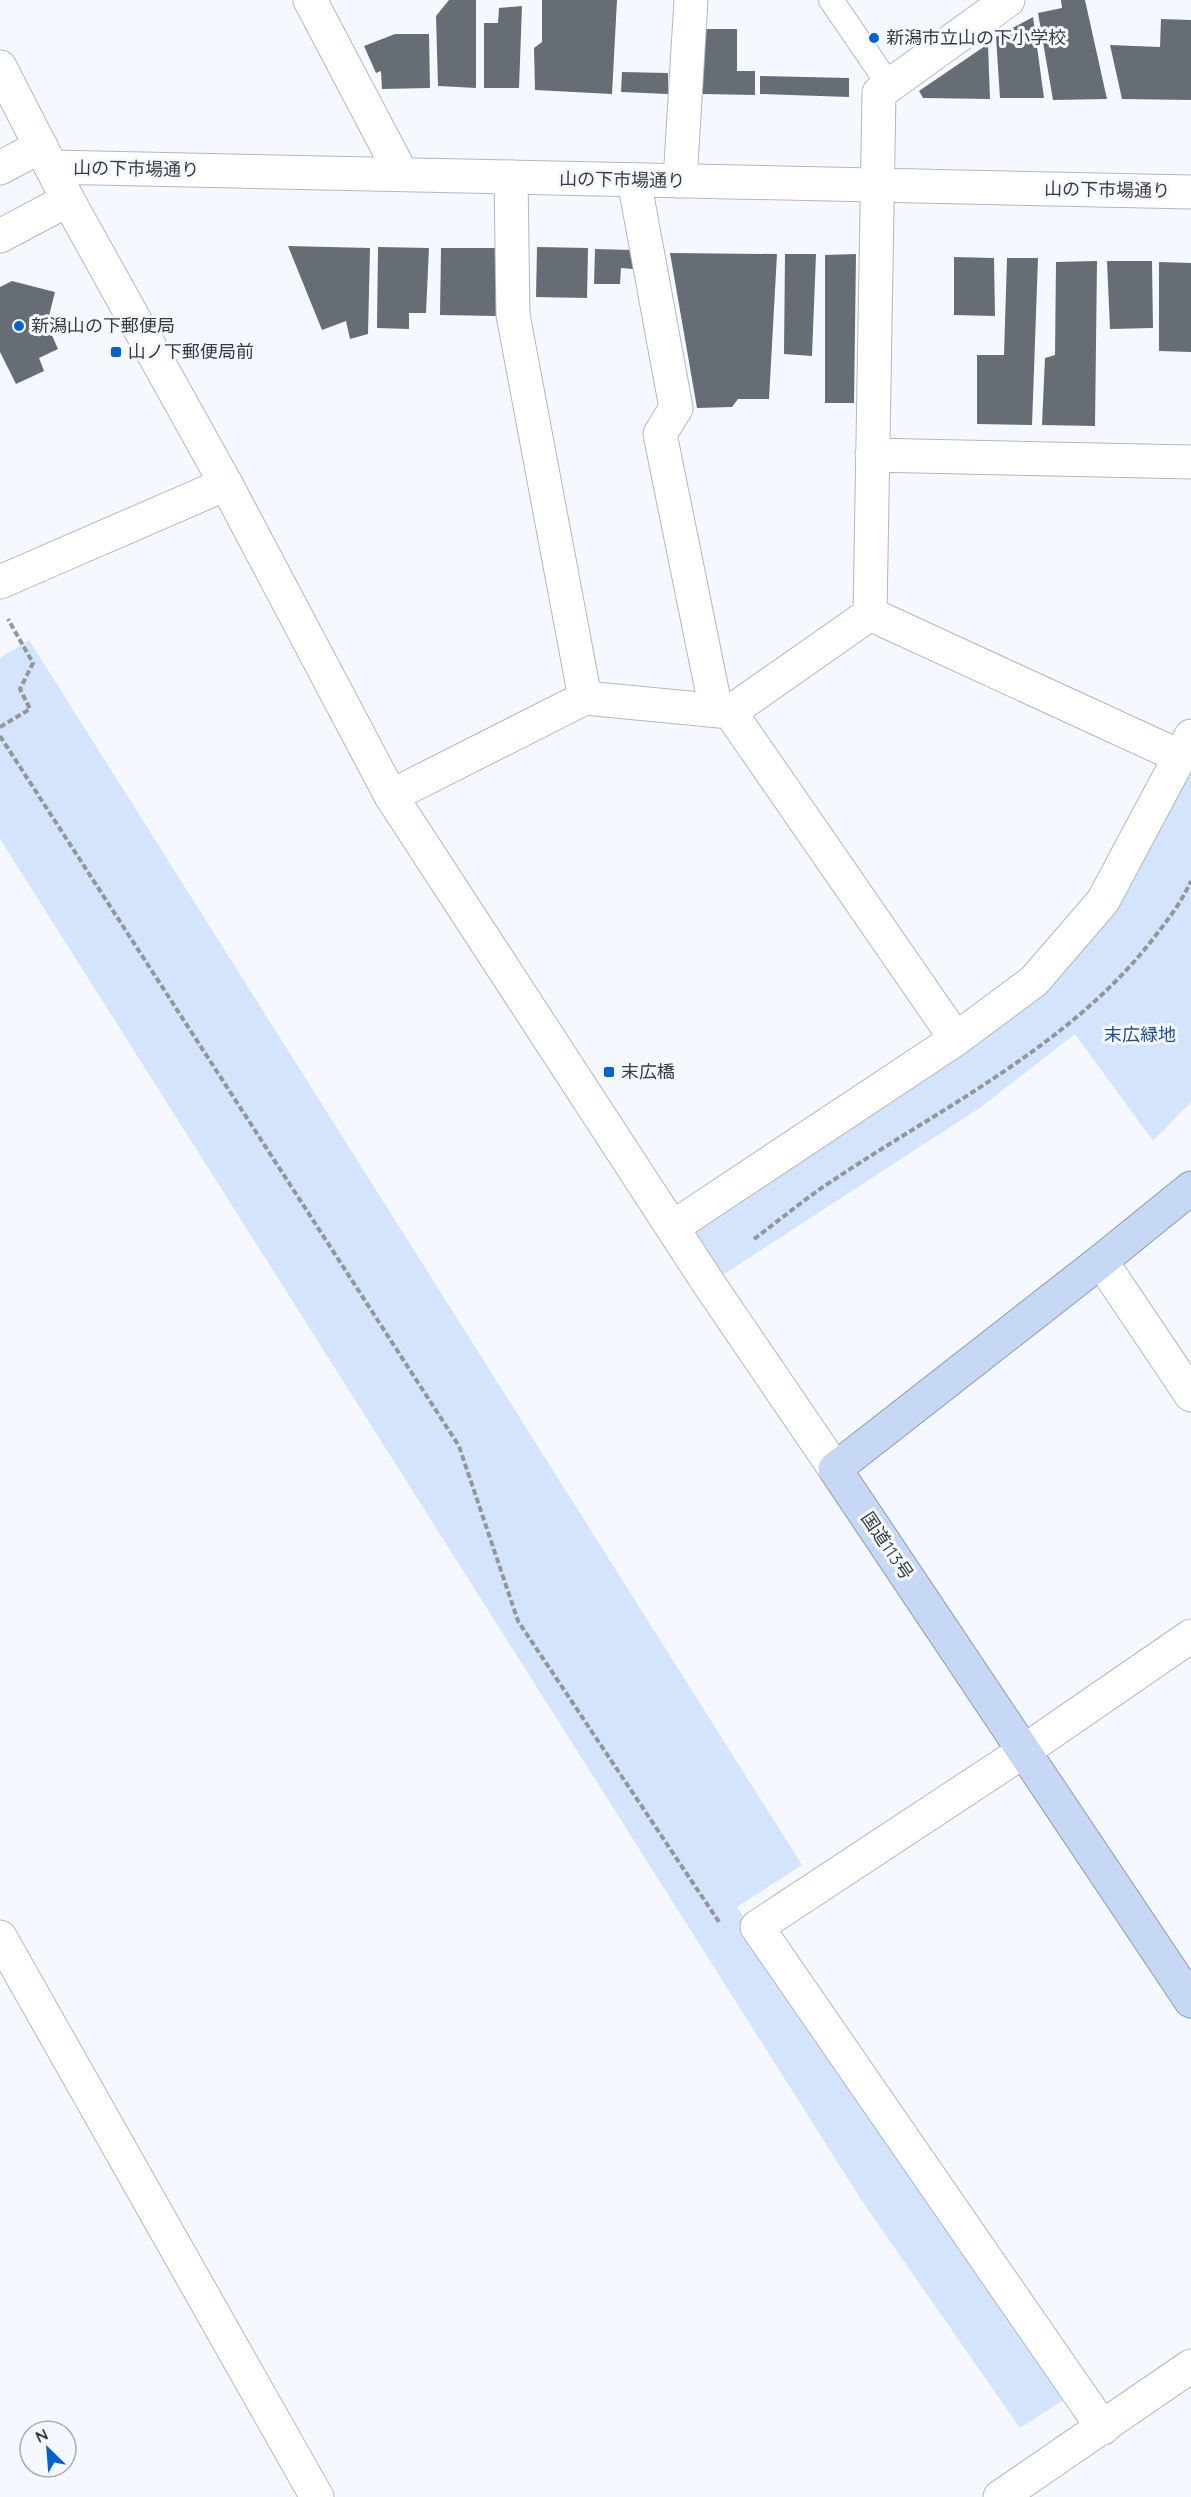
<svg xmlns="http://www.w3.org/2000/svg" width="1191" height="2497" viewBox="0 0 1191 2497" font-family="Quicksand,'Noto Sans JP',sans-serif">
  <rect width="100%" height="100%" fill="#f5f9ff"/>
  <path fill="#d4e4fc" d="M 29,640 L 802,1865 L 737,1907 L 1070,2396 L 1020,2428 L 862,2201 L 0,839 L 0,658 Z
    M 1191,736 L 1191,1102 L 1153,1141 L 1075,1034 L 981,1107 L 709,1284 L 673,1227 L 1034,981 Z"/>
  <path fill="#676d75" d="M 449,0 L 476,0 L 476,88 L 438,86 L 436,16 Z
    M 542,0 L 617,0 L 612,94 L 535,90 L 534,48 L 542,42 Z
    M 1061,0 L 1085,0 L 1107,99 L 1053,100 L 1038,13 L 1062,8 Z
    M 522,6 L 519,88 L 484,88 L 484,23 L 498,23 L 499,8 Z
    M 1033,17 L 1044,98 L 1000,98 L 996,37 Z
    M 1161,19 L 1191,20 L 1191,100 L 1122,99 L 1110,45 L 1160,47 Z
    M 703,29 L 737,29 L 737,71 L 755,71 L 755,95 L 701,94 Z
    M 395,34 L 429,34 L 430,88 L 382,89 L 381,71 L 376,73 L 364,46 Z
    M 988,44 L 990,99 L 923,98 L 919,91 Z
    M 622,72 L 668,73 L 668,94 L 621,92 Z
    M 760,76 L 849,78 L 849,97 L 760,94 Z
    M 288,246 L 370,248 L 368,334 L 350,339 L 346,321 L 322,330 Z
    M 378,247 L 429,248 L 426,313 L 409,313 L 409,329 L 377,328 Z
    M 537,247 L 588,248 L 587,298 L 536,297 Z
    M 441,248 L 499,248 L 497,316 L 440,315 Z
    M 595,249 L 633,250 L 633,269 L 621,268 L 620,284 L 594,284 Z
    M 670,253 L 777,254 L 769,399 L 738,399 L 732,407 L 697,408 Z
    M 785,254 L 816,254 L 812,356 L 784,354 Z
    M 856,254 L 854,403 L 825,403 L 825,255 Z
    M 954,257 L 994,258 L 995,316 L 954,315 Z
    M 1007,258 L 1038,258 L 1032,425 L 977,424 L 977,355 L 1004,355 Z
    M 1097,261 L 1095,426 L 1042,425 L 1045,358 L 1055,355 L 1056,262 Z
    M 1107,261 L 1152,261 L 1153,328 L 1110,329 Z
    M 1159,262 L 1191,263 L 1191,352 L 1159,351 Z
    M 12,281 L 55,292 L 47,324 L 58,349 L 39,358 L 44,371 L 16,384 L 0,352 L 0,287 Z"/>
  <g fill="none" stroke-linecap="round" stroke-linejoin="round">
    <g stroke="#b1b8c1" stroke-width="26">
      <path id="service" d="M 831,0 L 889,85"/>
    </g>
    <g stroke="#b1b8c1" stroke-width="35">
      <path id="minor" d="M 310,0 L 401,173
        M 0,168 L 41,146
        M 511,177 L 513,315 L 585,698
        M 634,180 L 676,408 L 660,434 L 716,710
        M 680,181 L 691,0
        M 0,236 L 68,200
        M 872,455 L 1191,462
        M 0,582 L 226,484
        M 870,614 L 1181,757
        M 730,712 L 956,1039
        M 391,796 L 585,698 L 730,712 L 870,614 L 879,93 L 1008,0
        M 673,1227 L 956,1039 L 1034,981 L 1103,901 L 1191,736
        M 1101,1261 L 1191,1395
        M 1103,2428 L 757,1927 L 1024,1751 L 1191,1636"/>
    </g>
    <g stroke="#b1b8c1" stroke-width="35">
      <path id="tertiary" d="M 0,67 L 68,200 L 226,484 L 391,796 L 709,1284 L 835,1469
        M 52,167 L 1191,192
        M 0,1937 L 317,2497
        M 1000,2497 L 1191,2366"/>
    </g>
    <g stroke="#8b9bb2" stroke-width="35">
      <path id="trunk" d="M 1191,1188 L 1101,1261 L 835,1469 L 1191,2001"/>
    </g>
    <path stroke="#93979b" stroke-width="4" stroke-dasharray="6 3" stroke-linecap="butt" d="M 0,727 L 30,709 L 20,689 L 33,663 L 8,619
      M 0,736 L 459,1446 L 518,1621 L 719,1922
      M 754,1239 C 781,1219 807,1197 835,1179 C 946,1105 1074,1043 1156,935 C 1170,917 1182,901 1191,881"/>
    <use href="#service" stroke="#fff" stroke-width="24"/>
    <use href="#minor" stroke="#fff" stroke-width="33"/>
    <use href="#tertiary" stroke="#fff" stroke-width="33"/>
    <use href="#trunk" stroke="#c6d8f3" stroke-width="33"/>
  </g>
  <g fill="#0262cb" stroke="#f5f9ff" stroke-width="2">
    <circle cx="874" cy="38" r="6"/>
    <circle cx="19" cy="326" r="6"/>
    <rect x="110" y="346" width="12" height="12" rx="3"/>
    <rect x="603" y="1066" width="12" height="12" rx="3"/>
  </g>
  <g text-anchor="middle" stroke-width="6" stroke-linejoin="round" paint-order="stroke">
    <g font-size="18" fill="#383b3e" stroke="#f5f9ff" text-anchor="start">
      <text x="886" y="44">新潟市立山の下小学校</text>
      <text x="31" y="332">新潟山の下郵便局</text>
      <text x="128" y="358">山ノ下郵便局前</text>
      <text x="621" y="1078">末広橋</text>
    </g>
    <g font-size="18" fill="#383b3e" stroke="#f5f9ff">
      <text transform="translate(136 169) rotate(1)" y="6">山の下市場通り</text>
      <text transform="translate(622 180) rotate(1)" y="6">山の下市場通り</text>
      <text transform="translate(1107 190) rotate(1)" y="6">山の下市場通り</text>
      <text transform="translate(887 1546) rotate(56)" y="6">国道113号</text>
    </g>
    <g font-size="18" fill="#1a4d90" stroke="#f5f9ff">
      <text x="1140" y="1041">末広緑地</text>
    </g>
  </g>
  <g transform="translate(48 2449) rotate(335)"><circle r="28" fill="#f5f9ff" stroke="#a9adb2" stroke-width="1.5"/>
  <path d="M0-4.5L10 22L0 15L-10 22Z" fill="#0262cb"/>
  <text y="-9" font-size="16" font-weight="bold" text-anchor="middle" fill="#383b3e">N</text>
  </g>
</svg>
